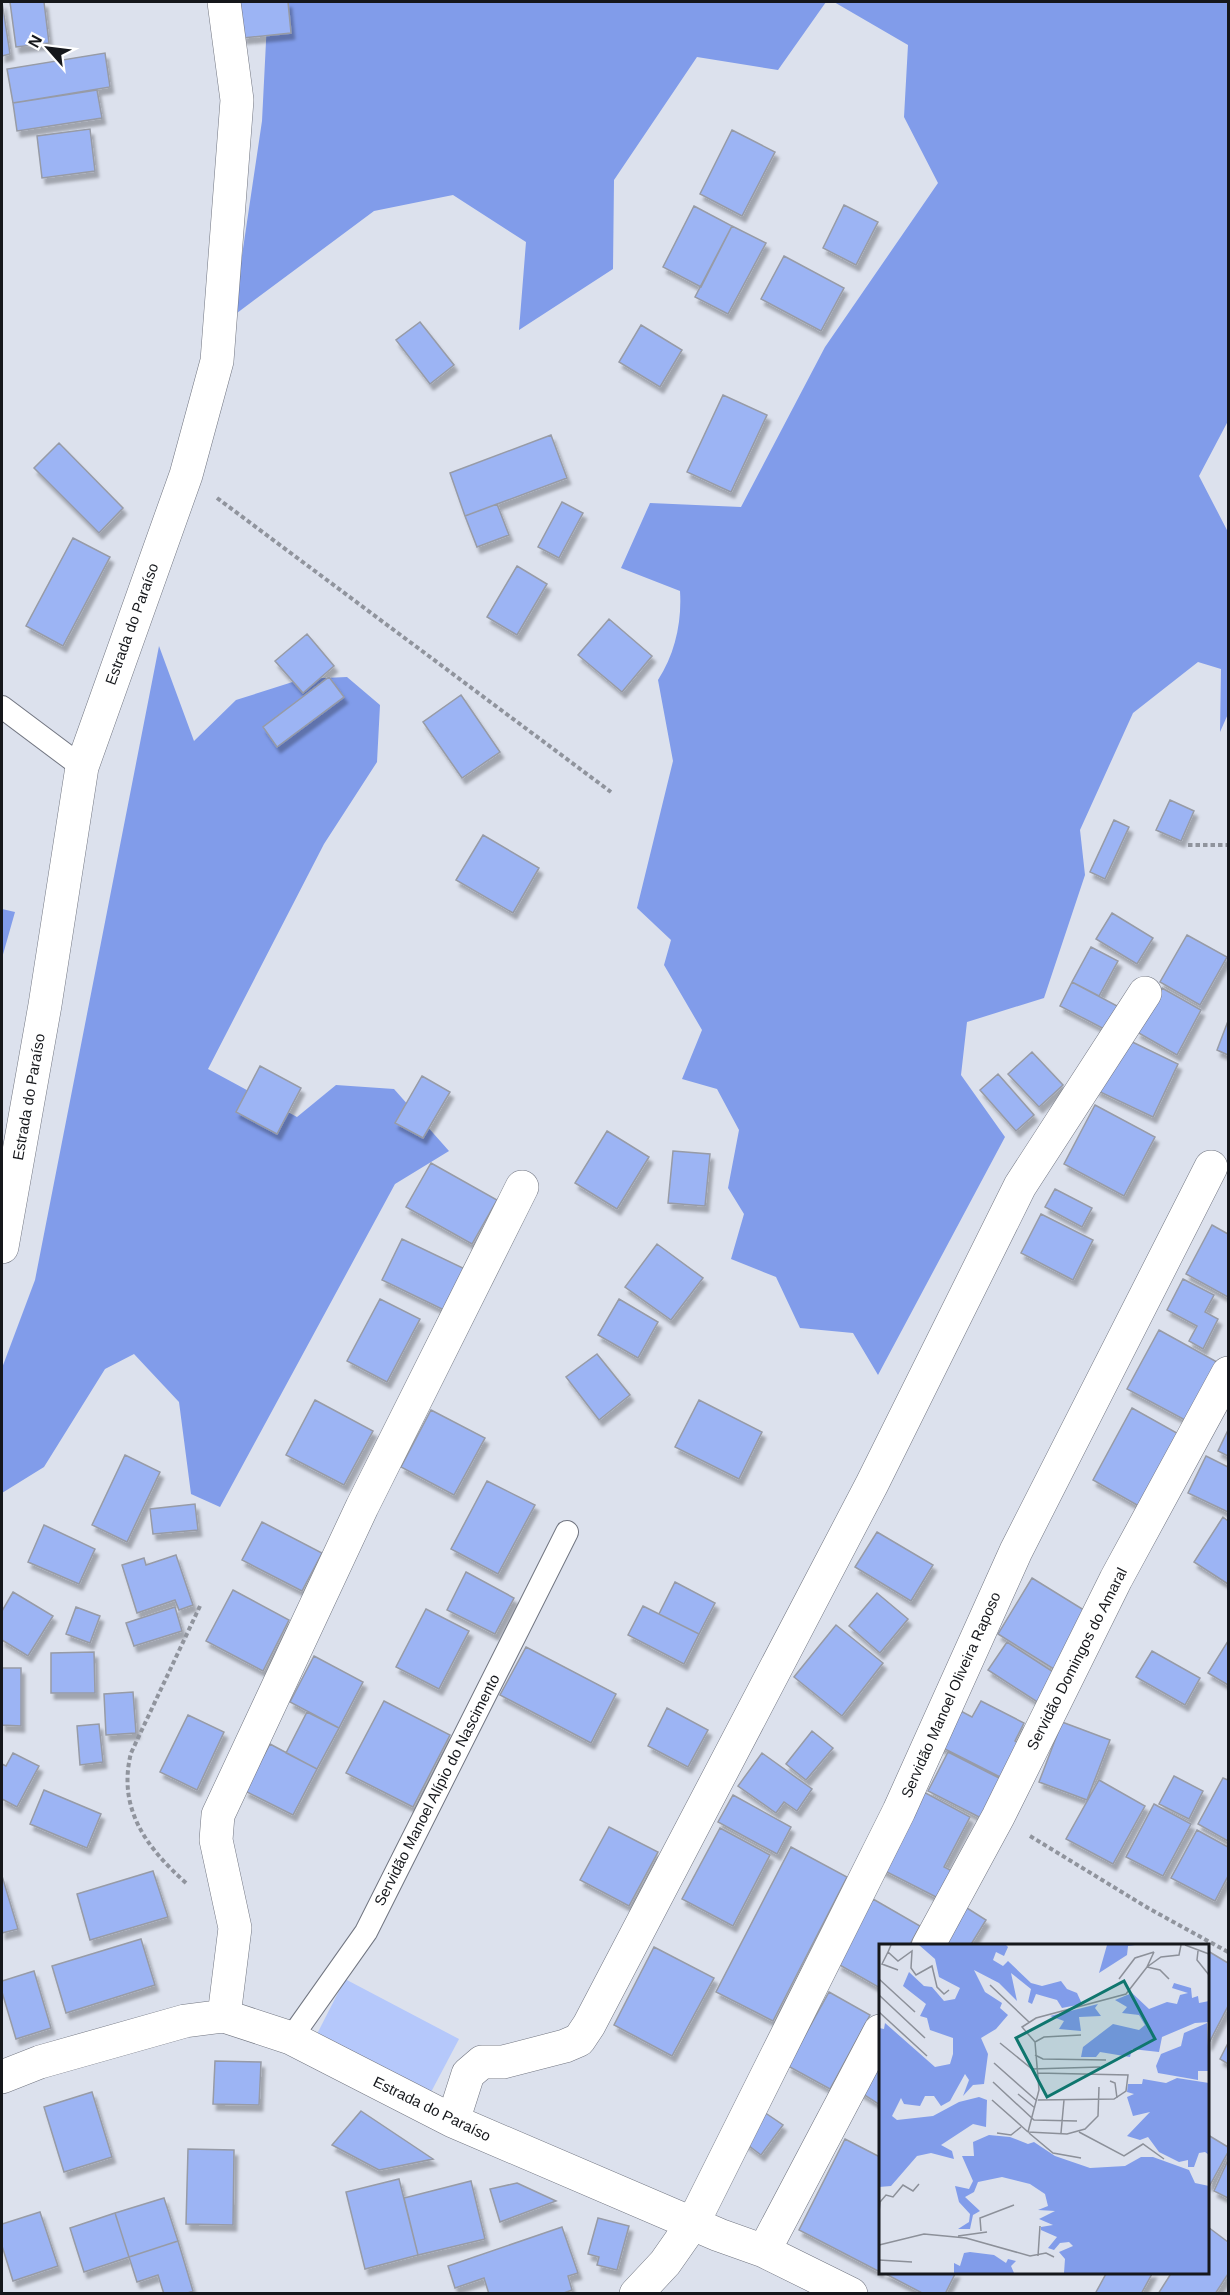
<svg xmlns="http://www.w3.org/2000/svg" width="1230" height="2295" viewBox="0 0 1230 2295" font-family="Arial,sans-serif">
  <defs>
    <filter id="shadow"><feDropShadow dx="3.5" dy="6" stdDeviation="1.5" flood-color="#0004"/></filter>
  </defs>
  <rect width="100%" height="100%" fill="#dce1ed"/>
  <path fill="#b5c8fb" d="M 345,1979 L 459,2039 L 430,2094 L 317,2034 Z"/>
  <path fill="#819cea" d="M 268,2 L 826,2 L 778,70 L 697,57 L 614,180 L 613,269 L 519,330 L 526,242 L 453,195 L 374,211 L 233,316 L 262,121 Z
    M 834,2 L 1228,2 L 1228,421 L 1199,476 L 1228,532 L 1228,714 L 1220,732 L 1221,669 L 1198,662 L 1133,713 L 1080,830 L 1085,875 L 1044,998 L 967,1022 L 961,1075 L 1005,1137 L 878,1375 L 853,1333 L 800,1328 L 776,1277 L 731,1259 L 744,1214 L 728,1188 L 739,1130 L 717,1089 L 682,1079 L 702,1030 L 664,965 L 671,940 L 637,908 L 673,761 L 658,680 C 675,654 682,622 680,591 L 621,568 L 650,503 L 741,507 L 825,347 L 938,183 L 904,117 L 908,45 Z
    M 159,646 L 194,741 L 236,700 L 302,679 L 347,677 L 380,705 L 377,762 L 324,844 L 208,1069 L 297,1117 L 336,1085 L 394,1089 L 449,1151 L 395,1184 L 220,1507 L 191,1494 L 179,1402 L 134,1354 L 105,1369 L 44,1467 L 2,1493 L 2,1368 L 35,1280 Z
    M 2,909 L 15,912 L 2,958 Z"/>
  <path fill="#9cb4f4" stroke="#979ba6" stroke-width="1.5" filter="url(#shadow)" d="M 2,2 L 10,54 L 2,56 Z
    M 10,2 L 44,2 L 49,43 L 16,47 Z
    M 240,2 L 288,2 L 291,33 L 243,38 Z
    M 105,53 L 110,87 L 13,103 L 7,69 Z
    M 97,90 L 102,118 L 17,131 L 13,103 Z
    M 90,129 L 95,171 L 42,178 L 37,136 Z
    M 732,130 L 775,152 L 742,216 L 700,194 Z
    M 844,205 L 878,222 L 856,265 L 823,248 Z
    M 694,206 L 732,226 L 701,287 L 663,267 Z
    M 732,226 L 766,243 L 728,314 L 695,297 Z
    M 784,256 L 844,288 L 821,331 L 761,299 Z
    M 420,322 L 454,365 L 430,384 L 396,340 Z
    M 641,325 L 682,350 L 660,387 L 619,362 Z
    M 723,395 L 767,415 L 731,492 L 687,472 Z
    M 551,435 L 567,478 L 465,516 L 450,473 Z
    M 59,443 L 123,508 L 99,533 L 34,468 Z
    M 562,502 L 583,513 L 559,558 L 538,547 Z
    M 497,504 L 509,535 L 477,547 L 465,516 Z
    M 73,538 L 110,557 L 63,646 L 26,626 Z
    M 517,566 L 547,584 L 517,635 L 487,617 Z
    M 609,619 L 652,656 L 622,692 L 578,655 Z
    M 307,634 L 334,666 L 303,693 L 275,661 Z
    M 329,677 L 344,697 L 277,747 L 263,727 Z
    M 461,695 L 500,752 L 462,778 L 423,722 Z
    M 1170,800 L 1194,811 L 1181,841 L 1156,830 Z
    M 1114,820 L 1129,827 L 1105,879 L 1090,872 Z
    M 483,835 L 539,868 L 513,913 L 456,880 Z
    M 1112,913 L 1153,938 L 1137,964 L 1096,939 Z
    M 1187,935 L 1227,957 L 1200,1005 L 1160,982 Z
    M 1091,947 L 1118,961 L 1099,996 L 1072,982 Z
    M 1072,982 L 1119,1007 L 1106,1030 L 1060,1006 Z
    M 1162,988 L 1201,1010 L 1177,1055 L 1137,1032 Z
    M 1228,1021 L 1228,1055 L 1217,1050 Z
    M 1122,1037 L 1178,1064 L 1153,1117 L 1096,1090 Z
    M 1032,1052 L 1063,1085 L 1039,1107 L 1008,1074 Z
    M 260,1066 L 301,1088 L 277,1134 L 236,1112 Z
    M 998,1074 L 1034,1115 L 1016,1131 L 980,1090 Z
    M 422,1076 L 450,1092 L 423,1138 L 395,1123 Z
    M 1095,1105 L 1155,1137 L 1124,1196 L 1064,1164 Z
    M 607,1131 L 649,1157 L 617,1209 L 575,1183 Z
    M 673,1151 L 710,1154 L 705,1206 L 668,1203 Z
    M 431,1163 L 497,1200 L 472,1244 L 406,1207 Z
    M 1055,1189 L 1092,1208 L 1082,1227 L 1045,1207 Z
    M 1041,1214 L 1093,1240 L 1073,1280 L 1021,1253 Z
    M 1212,1225 L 1228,1234 L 1228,1297 L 1186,1274 Z
    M 402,1239 L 465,1269 L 444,1310 L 382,1280 Z
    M 657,1244 L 703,1278 L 671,1320 L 625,1287 Z
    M 1183,1279 L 1214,1295 L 1205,1312 L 1218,1319 L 1203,1349 L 1189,1341 L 1197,1326 L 1167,1310 Z
    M 380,1299 L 420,1319 L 387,1382 L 347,1361 Z
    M 619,1299 L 658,1322 L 638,1358 L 598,1335 Z
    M 1159,1330 L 1217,1362 L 1185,1420 L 1127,1389 Z
    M 597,1354 L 630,1395 L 599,1420 L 566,1377 Z
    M 315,1400 L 373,1431 L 344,1485 L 286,1455 Z
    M 699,1400 L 762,1432 L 739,1479 L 675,1447 Z
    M 1132,1408 L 1184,1437 L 1144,1509 L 1093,1480 Z
    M 431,1410 L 485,1438 L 454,1495 L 401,1467 Z
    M 1228,1430 L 1228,1456 L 1218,1451 Z
    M 125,1455 L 160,1472 L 127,1542 L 92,1525 Z
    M 1206,1456 L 1228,1467 L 1228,1512 L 1188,1493 Z
    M 487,1481 L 535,1505 L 498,1574 L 451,1549 Z
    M 195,1504 L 198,1530 L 153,1534 L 150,1509 Z
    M 1223,1517 L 1228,1521 L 1228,1584 L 1194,1562 Z
    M 262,1522 L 322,1553 L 302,1591 L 242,1560 Z
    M 44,1525 L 95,1549 L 79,1584 L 28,1562 Z
    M 877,1532 L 933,1565 L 911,1601 L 855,1567 Z
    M 176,1555 L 193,1605 L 179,1610 L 175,1600 L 137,1613 L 122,1565 L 144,1558 L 146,1565 Z
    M 466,1572 L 514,1598 L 495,1634 L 447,1610 Z
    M 1032,1578 L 1092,1615 L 1057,1671 L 998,1634 Z
    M 675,1582 L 715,1603 L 699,1634 L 659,1614 Z
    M 233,1590 L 289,1620 L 263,1671 L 206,1641 Z
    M 13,1592 L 53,1616 L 28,1656 L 2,1640 L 2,1611 Z
    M 877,1593 L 908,1619 L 880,1653 L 849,1626 Z
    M 643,1606 L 699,1634 L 684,1664 L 628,1635 Z
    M 76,1607 L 100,1616 L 90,1643 L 66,1634 Z
    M 175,1607 L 182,1631 L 134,1646 L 126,1623 Z
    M 426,1609 L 469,1631 L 439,1689 L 396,1667 Z
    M 836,1625 L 883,1663 L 842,1716 L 794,1677 Z
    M 1228,1641 L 1228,1685 L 1208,1673 Z
    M 1007,1642 L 1058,1675 L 1039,1703 L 988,1670 Z
    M 526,1647 L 616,1694 L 591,1743 L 500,1695 Z
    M 1152,1651 L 1200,1678 L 1185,1705 L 1136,1677 Z
    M 94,1652 L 95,1693 L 51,1693 L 51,1653 Z
    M 314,1656 L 363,1682 L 339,1728 L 290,1702 Z
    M 2,1668 L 21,1668 L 21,1726 L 2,1725 Z
    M 133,1692 L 136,1733 L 106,1735 L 104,1694 Z
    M 384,1701 L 450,1735 L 413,1807 L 346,1773 Z
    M 981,1701 L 1024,1723 L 1015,1741 L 1023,1746 L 1006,1780 L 939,1746 L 957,1709 L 972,1717 Z
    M 667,1708 L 708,1730 L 688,1767 L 648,1746 Z
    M 307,1712 L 339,1728 L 317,1769 L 286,1753 Z
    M 188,1715 L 224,1732 L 197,1790 L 160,1772 Z
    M 1062,1722 L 1110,1740 L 1087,1800 L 1039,1782 Z
    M 99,1724 L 103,1762 L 80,1765 L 77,1726 Z
    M 812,1731 L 833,1748 L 806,1780 L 786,1764 Z
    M 270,1744 L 317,1769 L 293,1815 L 245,1791 Z
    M 948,1752 L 1001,1779 L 981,1818 L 928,1791 Z
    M 13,1753 L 39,1766 L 17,1807 L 2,1799 L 2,1764 L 6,1766 Z
    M 762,1753 L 812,1789 L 797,1811 L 784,1802 L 776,1813 L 738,1786 Z
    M 1174,1776 L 1203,1791 L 1189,1819 L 1159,1804 Z
    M 1223,1778 L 1228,1780 L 1228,1841 L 1198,1824 Z
    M 1099,1780 L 1145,1806 L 1113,1864 L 1066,1839 Z
    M 44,1790 L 101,1814 L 87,1848 L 30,1824 Z
    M 922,1791 L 970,1817 L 944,1867 L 954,1872 L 940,1899 L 881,1869 Z
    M 733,1795 L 791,1827 L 777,1854 L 718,1822 Z
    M 1154,1804 L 1191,1824 L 1163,1876 L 1126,1857 Z
    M 609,1827 L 658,1852 L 629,1906 L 580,1880 Z
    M 720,1828 L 770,1855 L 733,1926 L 682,1899 Z
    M 1197,1830 L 1228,1847 L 1228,1876 L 1215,1901 L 1171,1878 Z
    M 791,1847 L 847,1877 L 773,2021 L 716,1992 Z
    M 153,1871 L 168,1917 L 90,1940 L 77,1894 Z
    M 2,1876 L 18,1929 L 2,1933 Z
    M 873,1899 L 920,1926 L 909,1946 L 880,1946 L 880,1988 L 838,1964 Z
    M 959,1903 L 986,1920 L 970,1946 L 931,1946 Z
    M 141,1939 L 155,1985 L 66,2013 L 52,1966 Z
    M 654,1947 L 714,1978 L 672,2056 L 614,2025 Z
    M 1208,1951 L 1228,1963 L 1228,2006 L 1208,2045 Z
    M 34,1971 L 51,2028 L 16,2039 L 2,1992 L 2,1981 Z
    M 829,1992 L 870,2015 L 830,2089 L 788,2066 Z
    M 880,2041 L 880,2105 L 852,2087 Z
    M 1228,2043 L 1228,2064 L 1220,2059 Z
    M 215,2061 L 261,2062 L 259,2105 L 213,2104 Z
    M 92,2092 L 112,2157 L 64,2172 L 44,2107 Z
    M 761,2110 L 783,2125 L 761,2155 L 740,2139 Z
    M 361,2111 L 433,2159 L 379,2170 L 332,2145 Z
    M 1208,2135 L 1228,2147 L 1228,2152 L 1210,2185 L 1208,2184 Z
    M 845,2139 L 880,2157 L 880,2272 L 799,2230 Z
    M 188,2149 L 234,2150 L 233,2225 L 186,2224 Z
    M 1228,2160 L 1228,2198 L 1214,2191 Z
    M 399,2179 L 418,2255 L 365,2269 L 346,2192 Z
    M 471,2181 L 485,2239 L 418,2255 L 404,2198 Z
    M 517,2183 L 556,2201 L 500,2222 L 490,2189 Z
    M 164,2198 L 178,2241 L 129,2257 L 115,2213 Z
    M 40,2212 L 58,2266 L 13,2281 L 2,2246 L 2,2224 Z
    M 115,2213 L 129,2257 L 84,2272 L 70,2228 Z
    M 598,2218 L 629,2226 L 617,2270 L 597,2265 L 599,2257 L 588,2254 Z
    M 562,2227 L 578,2273 L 568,2276 L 572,2290 L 561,2294 L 489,2294 L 484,2278 L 455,2288 L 448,2266 Z
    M 1208,2227 L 1228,2242 L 1228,2274 L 1215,2294 L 1158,2294 L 1172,2272 L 1208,2272 Z
    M 178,2241 L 193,2291 L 185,2294 L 164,2294 L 158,2275 L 137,2282 L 129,2257 Z
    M 882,2272 L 956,2272 L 945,2294 L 924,2294 Z
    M 1107,2272 L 1153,2272 L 1141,2294 L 1095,2294 Z"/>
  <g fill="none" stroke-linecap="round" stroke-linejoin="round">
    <g stroke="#717580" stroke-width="24">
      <path id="lane" d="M 2,707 L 82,767
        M 291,2038 L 366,1932 L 567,1532"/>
    </g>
    <g stroke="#717580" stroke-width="34">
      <path id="street" d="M 2,1247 L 45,1005 L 82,767 L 186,475 L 217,361 L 237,100 L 224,2
        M 928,1946 L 998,1817 L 1116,1579 L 1228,1373
        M 224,2016 L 235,1928 L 216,1840 L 218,1815 L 362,1507 L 522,1187
        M 2,2077 L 40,2062 L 185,2021 L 224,2016 L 291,2038 L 453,2121 L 719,2235 L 764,2251 L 851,2294
        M 453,2121 L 468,2074 L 482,2062 L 503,2062 L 565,2046 L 579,2040 L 589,2025 L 872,1484 L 1020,1186 L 1145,993
        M 764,2251 L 880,2031
        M 636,2294 L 665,2263 L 693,2223 L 899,1811 L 1016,1551 L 1211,1167"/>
    </g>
    <path stroke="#90949d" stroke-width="4" stroke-dasharray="4.5 3" stroke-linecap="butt" d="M 217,498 L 611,792
      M 1188,845 L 1228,845
      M 1030,1836 L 1148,1908 L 1228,1952
      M 186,1883 C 147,1848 117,1809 131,1753 L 200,1606"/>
    <use href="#lane" stroke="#fff" stroke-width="22"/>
    <use href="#street" stroke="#fff" stroke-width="33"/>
  </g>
  <g text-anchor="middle" stroke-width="4.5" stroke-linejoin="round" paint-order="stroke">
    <g font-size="15" fill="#15171b" stroke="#fff">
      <text transform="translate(132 624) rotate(-70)" y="5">Estrada do Paraíso</text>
      <text transform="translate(29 1097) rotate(-80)" y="5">Estrada do Paraíso</text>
      <text transform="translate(1077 1659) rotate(-63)" y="5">Servidão Domingos do Amaral</text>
      <text transform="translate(951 1695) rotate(-66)" y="5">Servidão Manoel Oliveira Raposo</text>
      <text transform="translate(437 1790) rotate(-63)" y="5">Servidão Manoel Alípio do Nascimento</text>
      <text transform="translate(432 2109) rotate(26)" y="5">Estrada do Paraíso</text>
    </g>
  </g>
  <g transform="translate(879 1944)">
    <rect width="330" height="330" fill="#dce1ed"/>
    <path d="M 40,1 L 127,1 L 129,3 L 125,12 L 117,8 L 114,16 L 124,22 L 129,17 L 152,39 L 163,42 L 182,37 L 188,45 L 198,49 L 203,60 L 183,64 L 178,56 L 157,50 L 153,60 L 149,58 L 152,45 L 132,29 L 138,57 L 120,39 L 95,26 L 106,48 L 123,59 L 121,64 L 129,71 L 117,85 L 102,94 L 109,110 L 105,140 L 94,141 L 84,152 L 90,136 L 86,130 L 71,157 L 62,162 L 55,152 L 46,152 L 41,162 L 25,160 L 22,154 L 13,172 L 18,176 L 54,172 L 80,158 L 100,153 L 108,156 L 107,183 L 94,180 L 62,201 L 73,207 L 75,215 L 52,209 L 38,212 L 12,242 L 0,243 L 0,84 L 5,85 L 6,79 L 56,123 L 71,120 L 74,110 L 74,94 L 51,86 L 48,74 L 41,72 L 47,60 L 24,42 L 30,28 L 45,42 L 53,43 L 65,57 L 76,55 L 81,44 L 60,33 L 56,15 ZM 228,1 L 256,1 L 249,2 L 248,11 L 220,29 ZM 295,39 L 312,44 L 313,54 L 319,52 L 320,59 L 330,57 L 330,78 L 316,79 L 283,93 L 280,108 L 253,105 L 251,113 L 221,108 L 217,113 L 202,113 L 204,103 L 234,80 L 260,86 L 266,81 L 260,71 L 243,69 L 248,63 L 236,56 L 253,49 L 270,65 L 288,58 L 298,60 L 301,51 L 309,49 L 293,44 ZM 219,60 L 216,64 L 222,72 L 200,73 L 202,87 L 180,85 L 185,77 L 171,72 ZM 328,79 L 330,127 L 319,127 L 319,136 L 279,129 L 277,122 L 282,110 L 302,102 L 305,89 ZM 298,134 L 330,139 L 330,211 L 326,208 L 320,209 L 315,223 L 309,223 L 309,216 L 300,218 L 280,208 L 269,193 L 261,196 L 248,192 L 271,168 L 254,172 L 248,153 L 255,150 L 248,148 L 249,140 L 263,140 L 264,135 L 287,139 ZM 110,191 L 131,193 L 149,200 L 155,198 L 176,212 L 211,224 L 246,222 L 262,213 L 274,213 L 310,226 L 316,239 L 330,242 L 330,329 L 185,329 L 186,315 L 180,308 L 194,302 L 190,298 L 181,299 L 175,306 L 169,304 L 178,293 L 162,286 L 162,283 L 174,281 L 160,275 L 176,267 L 159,266 L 169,262 L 166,250 L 151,240 L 123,233 L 99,238 L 95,248 L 86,253 L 101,267 L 94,271 L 91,285 L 79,285 L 90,278 L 91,270 L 80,258 L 76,242 L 90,245 L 94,237 L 83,212 L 95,212 L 94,198 ZM 91,308 L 115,311 L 127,319 L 129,315 L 137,317 L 132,322 L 135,329 L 75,329 L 75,319 L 81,322 L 85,309 Z" fill="#819cea"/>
    <path fill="none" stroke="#8c9099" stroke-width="1.5" d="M 12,1 L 9,8 L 19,17 L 33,7 L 32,24 L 37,31 L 53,22 L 58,43 L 65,50 L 70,46M 306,1 L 330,10M 319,7 L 318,16 L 330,31M 9,8 L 3,20 L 19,26M 275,8 L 268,23 L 281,26 L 290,35M 0,35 L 36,68M 240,35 L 256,14 L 275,8M 111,41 L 150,78M 0,51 L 46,94M 0,68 L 48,112M 156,98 L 165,93 L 202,91M 121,99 L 153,125 L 221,123M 156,111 L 164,115 L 227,116M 115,119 L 158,157M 158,129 L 249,131 L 247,147 L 235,155 L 159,156M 231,137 L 236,139 L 238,154M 114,138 L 155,176 L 198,177M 139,150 L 156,164M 113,156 L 149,188M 149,188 L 160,146 L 156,98 L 143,83 L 157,74 L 247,50 L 268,23 L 282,13 L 300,11 L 302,1M 149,188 L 188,190 L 206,185 L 219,172 L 220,143M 200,188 L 245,212 L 264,200 L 285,215M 118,189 L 132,191 L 142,183M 150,189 L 174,209 L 202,214M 182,189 L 185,156M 0,268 L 1,258 L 7,251 L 14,253 L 24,241 L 34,247 L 40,240M 102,287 L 101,274 L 135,261M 79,292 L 108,288M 0,301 L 45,290 L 87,294 L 151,312 L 167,309 L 175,313M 159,312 L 161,282M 0,316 L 33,318"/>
    <path fill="#0f766e" fill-opacity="0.15" stroke="#0f766e" stroke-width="3" d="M 245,37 L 276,95 L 168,153 L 137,94 Z"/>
    <rect width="330" height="330" fill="none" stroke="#15171b" stroke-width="3"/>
  </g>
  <rect width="1230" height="2295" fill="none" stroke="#15171b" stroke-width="6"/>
  <g transform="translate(48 48) rotate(298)" stroke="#ffffff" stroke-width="4.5" paint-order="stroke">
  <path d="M0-4.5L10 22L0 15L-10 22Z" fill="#15171b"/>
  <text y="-9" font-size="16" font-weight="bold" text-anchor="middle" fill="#15171b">N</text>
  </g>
</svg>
